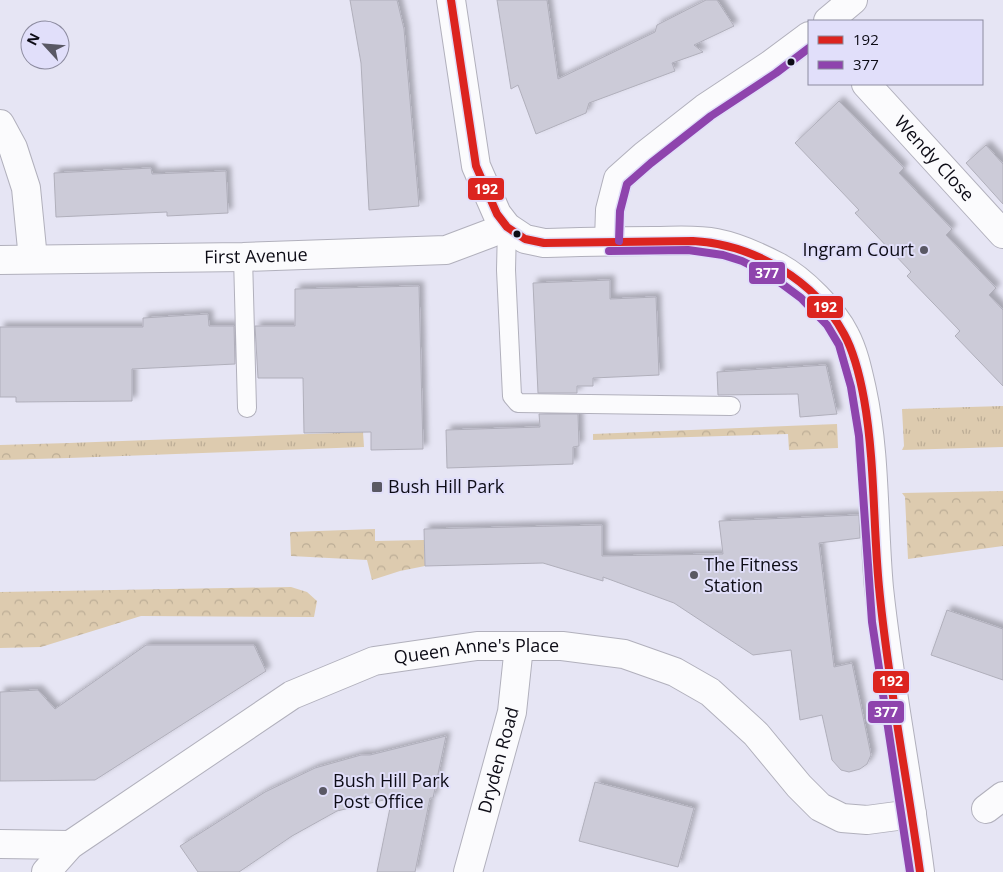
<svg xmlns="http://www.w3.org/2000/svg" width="1003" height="872" viewBox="0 0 1003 872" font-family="'Open Sans',sans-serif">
  <defs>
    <pattern id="grass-tufts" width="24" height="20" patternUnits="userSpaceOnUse" patternTransform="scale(1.25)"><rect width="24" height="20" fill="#ddcbaf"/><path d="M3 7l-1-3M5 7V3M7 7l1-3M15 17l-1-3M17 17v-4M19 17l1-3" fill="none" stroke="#bcad96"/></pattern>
    <pattern id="forest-crowns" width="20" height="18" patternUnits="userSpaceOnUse" patternTransform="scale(1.25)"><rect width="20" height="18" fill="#ddcbaf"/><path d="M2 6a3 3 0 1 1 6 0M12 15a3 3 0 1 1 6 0" fill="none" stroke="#bcad96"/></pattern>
    <filter id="shadow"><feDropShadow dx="4.5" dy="-4.5" stdDeviation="2.5" flood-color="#0004"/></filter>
  </defs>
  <rect width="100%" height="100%" fill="#e6e5f4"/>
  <path fill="url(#grass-tufts)" d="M 1003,406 L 1003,447 L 902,450 L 904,446 L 902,409 Z
    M 363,432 L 364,447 L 69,458 L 69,443 Z"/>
  <path fill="url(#forest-crowns)" d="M 837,424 L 838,448 L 789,450 L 788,434 L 593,440 L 593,434 Z
    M 69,443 L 69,458 L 0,460 L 0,445 Z
    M 1003,491 L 1003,546 L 908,559 L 905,497 L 902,493 Z
    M 375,529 L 375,541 L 424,540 L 425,566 L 400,571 L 372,580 L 367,560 L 291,556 L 290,532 Z
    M 291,587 L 307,592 L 317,601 L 314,617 L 141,616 L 41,647 L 0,648 L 0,592 Z"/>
  <path fill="#cccbd8" stroke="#b0afbb" filter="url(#shadow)" d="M 350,0 L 397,0 L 404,29 L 419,206 L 369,210 L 361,63 Z
    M 497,0 L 547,0 L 558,79 L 655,32 L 657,25 L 706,0 L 717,0 L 734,26 L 694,45 L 703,52 L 672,63 L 675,71 L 589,103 L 586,113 L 536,134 L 518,85 L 511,89 Z
    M 839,101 L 904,168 L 899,173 L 952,229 L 946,235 L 996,288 L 989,295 L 1003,310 L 1003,386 L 955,336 L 960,331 L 907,276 L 911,272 L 855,213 L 859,210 L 795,143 Z
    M 986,145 L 1003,164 L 1003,204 L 966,163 Z
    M 151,168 L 152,174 L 226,171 L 228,213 L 167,216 L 167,212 L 56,217 L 54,173 Z
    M 610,280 L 610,299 L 656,297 L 659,375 L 593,378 L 593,386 L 577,386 L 577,393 L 538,393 L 533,283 Z
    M 419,286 L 423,449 L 371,450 L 371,432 L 304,433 L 303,378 L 258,378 L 255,326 L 295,326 L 295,289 Z
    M 208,314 L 209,326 L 234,326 L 235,364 L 132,369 L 132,401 L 16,402 L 16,397 L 0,397 L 0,327 L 143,327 L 143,318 Z
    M 826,365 L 837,414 L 800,417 L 798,394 L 718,395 L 717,372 Z
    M 539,414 L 578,414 L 579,446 L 573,447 L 573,464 L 447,468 L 446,430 L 540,427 Z
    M 859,515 L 860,538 L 819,543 L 834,667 L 852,663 L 871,755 L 867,764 L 860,769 L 849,772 L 841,770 L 832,760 L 822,715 L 800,720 L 791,650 L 753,655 L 674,603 L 603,577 L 603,581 L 543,563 L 425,566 L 424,529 L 602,525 L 602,556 L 723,554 L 719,521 Z
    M 947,610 L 1003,629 L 1003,680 L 931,655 Z
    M 146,645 L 254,645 L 266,671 L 95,780 L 0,781 L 0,692 L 38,690 L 55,709 Z
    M 446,736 L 433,798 L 430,798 L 415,872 L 377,872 L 392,798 L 337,811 L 292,836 L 239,872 L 198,872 L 180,846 L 265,792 L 315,768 L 361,755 L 370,755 Z
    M 595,782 L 694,808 L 678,867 L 579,841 Z"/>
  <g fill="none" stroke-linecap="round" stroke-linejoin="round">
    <g stroke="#b1b0bc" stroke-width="20">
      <path id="lane" d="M 507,227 L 506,270 L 512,396 L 518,403 L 731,406
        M 243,257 L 247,408"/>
    </g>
    <g stroke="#b1b0bc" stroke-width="30">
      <g id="street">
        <path d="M 828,21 L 853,0"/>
        <path id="s1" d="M 866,84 L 1003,234"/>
        <path d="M 0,124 L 13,148 L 26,188 L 33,259"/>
        <path d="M 609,241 L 610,210 L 618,179 L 645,155 L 705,108 L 770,65 L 809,36"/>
        <path id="s2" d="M 0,260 L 243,257 L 446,250 L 507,227"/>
        <path d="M 986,809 L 1003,796"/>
        <path d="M 0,844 L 70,845"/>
        <path id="s3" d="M 46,872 L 70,845 L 292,695 L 374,661 L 477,646 L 562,646 L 624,654 L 675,672 L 710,692 L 756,734 L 799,786 L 820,807 L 842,818 L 867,820 L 912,814"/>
        <path id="s4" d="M 468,872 L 512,712 L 519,646"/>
      </g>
    </g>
    <g stroke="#b1b0bc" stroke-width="30">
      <path id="secondary" d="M 451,0 L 476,166 L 497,214 L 507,227 L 525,239 L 544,243 C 581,242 617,241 654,241 C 674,241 696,239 716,243 C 737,247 759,257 778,267 C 802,280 833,311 845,335 C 854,352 858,372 862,390 C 876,455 873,522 879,588 C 889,683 908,777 920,872"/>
    </g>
    <use href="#lane" stroke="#fbfbfd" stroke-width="18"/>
    <use href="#street" stroke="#fbfbfd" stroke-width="28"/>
    <use href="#secondary" stroke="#fbfbfd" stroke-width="28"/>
    <g stroke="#e1dffa" stroke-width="11">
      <path id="bus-1" d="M 451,0 L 476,166 L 497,214 L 507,227 L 525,239 L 544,243 L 693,241 C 753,244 815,280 844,334 C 855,354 860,377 864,399 C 875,461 873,525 879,587 C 888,683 907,777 920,872"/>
    </g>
    <g stroke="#e1dffa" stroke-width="11">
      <path id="bus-2" d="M 619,241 L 620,211 L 627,184 L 651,163 L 711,116 L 776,73 L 809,48
        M 609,251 L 688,250 L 723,255 L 742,261 L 770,275 L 801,298 L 827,325 L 839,345 L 851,387 L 859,436 L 872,622 L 910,872"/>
    </g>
    <use href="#bus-1" stroke="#dc241f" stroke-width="8"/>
    <use href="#bus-2" stroke="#8e44ad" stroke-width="8"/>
  </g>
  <g fill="#0d0c16" stroke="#e1dffa" stroke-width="2">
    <circle cx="791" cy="62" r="4.5"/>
    <circle cx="517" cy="234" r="4.5"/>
  </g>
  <g fill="#595864" stroke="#e1dffa" stroke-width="2">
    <circle cx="924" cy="250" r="5"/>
    <rect x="371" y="481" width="12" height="12" rx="2.5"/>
    <circle cx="694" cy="575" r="5"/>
    <circle cx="323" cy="791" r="5"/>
  </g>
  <g text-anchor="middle" stroke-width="4" stroke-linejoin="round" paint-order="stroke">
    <g font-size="18" fill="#0d0c16" stroke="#e1dffa">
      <text dy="6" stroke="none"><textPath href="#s1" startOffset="101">Wendy Close</textPath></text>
      <text dy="6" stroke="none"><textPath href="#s2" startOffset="256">First Avenue</textPath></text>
      <text dy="6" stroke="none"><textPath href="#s3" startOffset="496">Queen Anne's Place</textPath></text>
      <text dy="6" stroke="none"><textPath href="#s4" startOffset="116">Dryden Road</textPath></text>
    </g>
    <g font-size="18" fill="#0d0c16" stroke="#e1dffa" text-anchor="start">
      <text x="914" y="256" text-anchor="end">Ingram Court</text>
      <text x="388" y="493">Bush Hill Park</text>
      <text x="704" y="571">The Fitness<tspan x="704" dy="21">Station</tspan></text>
      <text x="333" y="787">Bush Hill Park<tspan x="333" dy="21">Post Office</tspan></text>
    </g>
  </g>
  <g stroke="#e1dffa" stroke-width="2">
    <rect x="467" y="177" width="38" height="24" rx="5" fill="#dc241f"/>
    <rect x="748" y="261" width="38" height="24" rx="5" fill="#8e44ad"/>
    <rect x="806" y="295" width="38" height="24" rx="5" fill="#dc241f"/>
    <rect x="872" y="670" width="38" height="24" rx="5" fill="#dc241f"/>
    <rect x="867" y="700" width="38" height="24" rx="5" fill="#8e44ad"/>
  </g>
  <g font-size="14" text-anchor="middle" font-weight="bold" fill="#fff">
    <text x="486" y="194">192</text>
    <text x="767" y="278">377</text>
    <text x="825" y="312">192</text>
    <text x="891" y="686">192</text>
    <text x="886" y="717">377</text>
  </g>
  <rect x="808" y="20" width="175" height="65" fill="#e1dffa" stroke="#8c8b9f"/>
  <rect x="818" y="36" width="25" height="8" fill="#dc241f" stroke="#8c8b9f"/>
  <text x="853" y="45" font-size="15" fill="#0d0c16">192</text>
  <rect x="818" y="61" width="25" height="8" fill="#8e44ad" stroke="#8c8b9f"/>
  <text x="853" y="70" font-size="15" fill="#0d0c16">377</text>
  <g transform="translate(45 45) rotate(296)"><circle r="24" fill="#e1dffa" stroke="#8c8b9f"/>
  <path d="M0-4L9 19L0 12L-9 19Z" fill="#595864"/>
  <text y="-8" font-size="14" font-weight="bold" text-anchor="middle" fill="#0d0c16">N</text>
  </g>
</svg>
